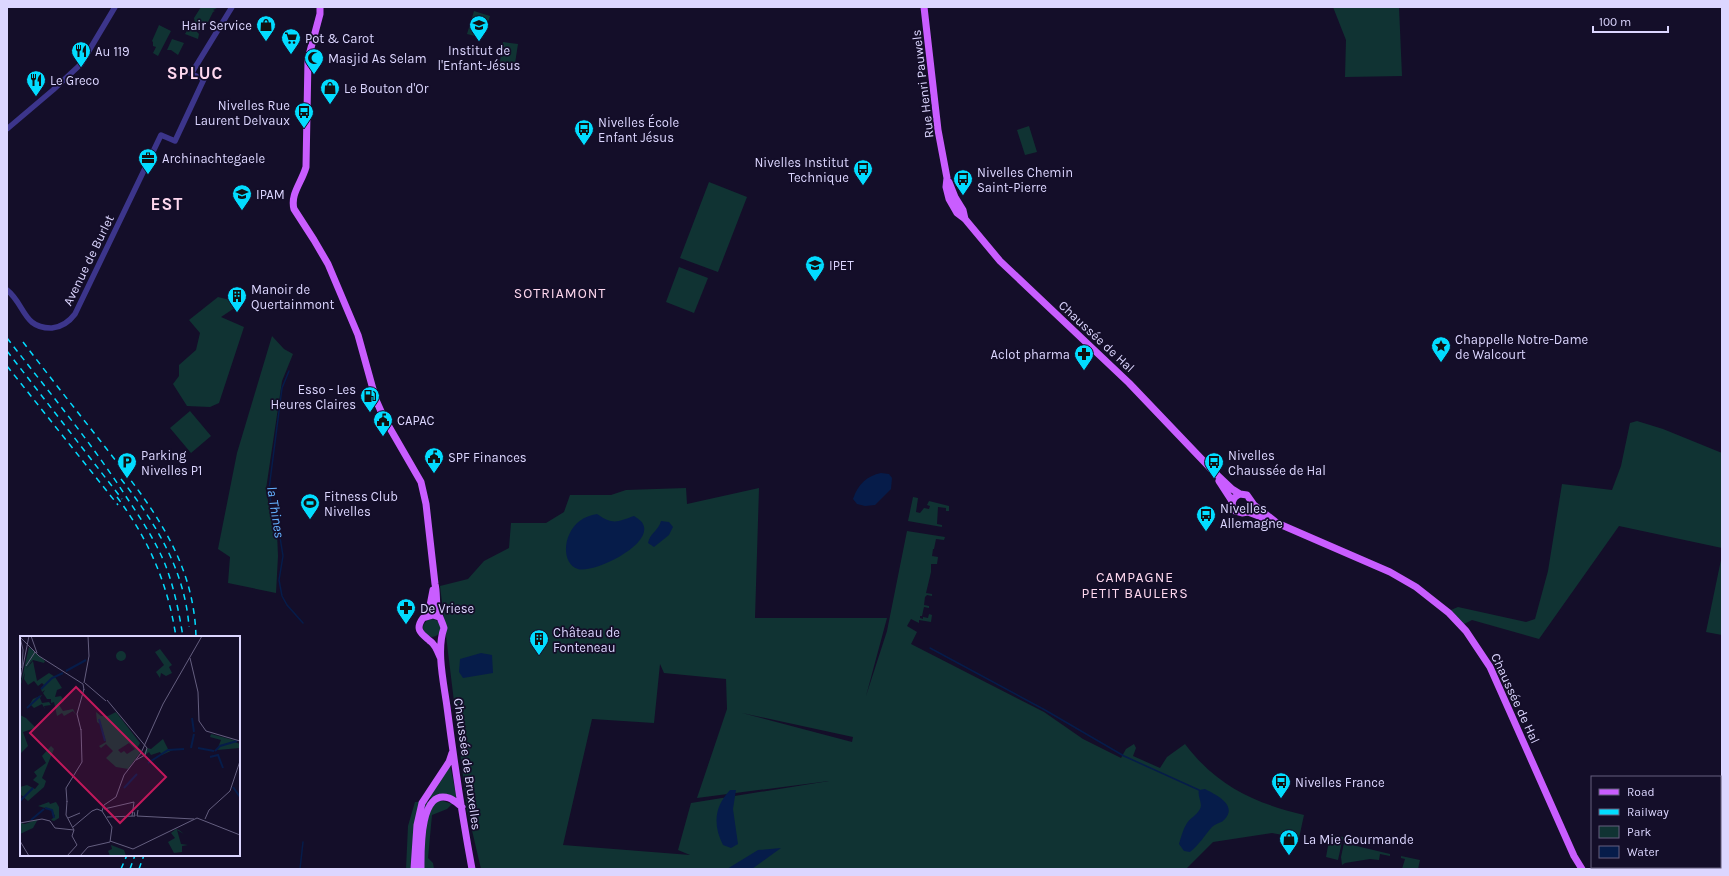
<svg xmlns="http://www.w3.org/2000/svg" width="1729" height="876" viewBox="0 0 1729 876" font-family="Karla,sans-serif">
  <rect width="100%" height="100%" fill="#140e29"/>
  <path fill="#103333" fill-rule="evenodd" d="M 201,7 L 217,8 L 213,10 L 215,11 L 213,12 L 208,22 L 204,23 L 200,32 L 197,30 L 197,32 L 199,34 L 198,39 L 185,34 L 191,24 L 194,26 L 195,23 L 194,18 Z
    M 1333,7 L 1399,7 L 1402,76 L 1345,77 L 1346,40 Z
    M 474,11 L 490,16 L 483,38 L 467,34 Z
    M 159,25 L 171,31 L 158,56 L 153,53 L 156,47 L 153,46 L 153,42 L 152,41 Z
    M 172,39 L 184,43 L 178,55 L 171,50 L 167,50 Z
    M 503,42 L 518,44 L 514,70 L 499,68 Z
    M 1029,126 L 1037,152 L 1025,155 L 1017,130 Z
    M 709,182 L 747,197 L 718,272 L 680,258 Z
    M 679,267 L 708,278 L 694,313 L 666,302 Z
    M 218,297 L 242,303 L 221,317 L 244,327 L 219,403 L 210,407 L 187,406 L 173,384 L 179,376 L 179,365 L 196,350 L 200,333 L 189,320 Z
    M 272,336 L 284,349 L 293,354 L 282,381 L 266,489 L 270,513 L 277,533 L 278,556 L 276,593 L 228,583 L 230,557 L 218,549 L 237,453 Z
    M 190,411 L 211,436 L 191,453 L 170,428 Z
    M 1637,421 L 1663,429 L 1722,453 L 1722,548 L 1619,526 L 1539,639 L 1472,620 L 1464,624 L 1451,610 L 1458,607 L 1526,622 L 1535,619 L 1548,571 L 1562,484 L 1612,490 L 1621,466 L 1630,423 Z
    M 686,488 L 687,504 L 759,488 L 755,618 L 887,618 L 866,696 L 887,631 L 907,531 L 945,537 L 944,540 L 936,539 L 934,549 L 933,549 L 932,556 L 938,557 L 937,564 L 931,564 L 931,572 L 926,593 L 932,594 L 932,596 L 927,595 L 925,597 L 924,605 L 929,606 L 929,608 L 924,607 L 922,616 L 920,616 L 920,618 L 923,619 L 923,617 L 928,618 L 929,614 L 932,615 L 931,622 L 919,620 L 919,623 L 911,619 L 907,626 L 917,632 L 911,644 L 1044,712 L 1083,739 L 1121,758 L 1126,749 L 1134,744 L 1136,748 L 1133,756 L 1160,768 L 1167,757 L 1185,744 C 1217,786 1254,803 1304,815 L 1299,838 L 1272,833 L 1213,842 L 1186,869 L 481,869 L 467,809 L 440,586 L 468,579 L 484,561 L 509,548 L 511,523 L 546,523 L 564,512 L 570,495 L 611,495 L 626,490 ZM 660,664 L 664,673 L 726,679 L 727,709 L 697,798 L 829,781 L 691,803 L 678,850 L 690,855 L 563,845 L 592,719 L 654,723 ZM 742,713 L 853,737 L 852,742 Z
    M 913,497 L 918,498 L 916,512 L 920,513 L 924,508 L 929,509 L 930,506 L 927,505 L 929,501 L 949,506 L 949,511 L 946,511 L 946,508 L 938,507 L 937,524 L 942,525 L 942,527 L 908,521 Z
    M 1722,555 L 1722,635 L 1706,632 Z
    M423 628a9 9 0 1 1 18 0a9 9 0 1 1-18 0Z
    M 450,765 L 457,799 L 444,794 L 427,799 Z
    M 443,801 L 452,804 L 447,809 L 432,815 L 428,858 L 433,863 L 434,869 L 406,869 L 408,826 L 415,802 Z
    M 1330,835 L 1343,837 L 1338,860 L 1326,857 Z
    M 1344,843 L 1390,854 L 1390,856 L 1380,854 L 1379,860 L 1370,859 L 1345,863 L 1342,865 L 1341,857 Z
    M 1401,856 L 1420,860 L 1418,869 L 1402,869 L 1405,859 L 1401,858 Z"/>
  <path fill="#061c4a" d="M 881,473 L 889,474 L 892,478 L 891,489 L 875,505 L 865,506 L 857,504 L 853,499 C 858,484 867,476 881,473 Z
    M 597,514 C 613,525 617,522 634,516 C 637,518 642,521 643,524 C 654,545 592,574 578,569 C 564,565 564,545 569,535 C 574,523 584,516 597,514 Z
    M 661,521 L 669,522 L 673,527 L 669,535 L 654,547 L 648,543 C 650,533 659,530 661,521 Z
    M 481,653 L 492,655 L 493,673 L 463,678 L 459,672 L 460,659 Z
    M 1205,789 C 1214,794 1238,804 1225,819 C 1222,823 1216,823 1212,827 C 1205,835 1199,845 1190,852 L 1184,851 L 1179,844 C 1181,837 1183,829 1187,823 C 1190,818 1197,815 1200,809 C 1203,803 1197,796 1199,790 Z
    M 730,790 L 736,790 L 733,809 L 738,844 L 731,848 L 723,845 C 713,825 714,807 730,790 Z
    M 781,848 L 752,869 L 727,869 L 758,850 Z"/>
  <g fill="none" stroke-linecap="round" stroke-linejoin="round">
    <path stroke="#061c4a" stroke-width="1.5" d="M 289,371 L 282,388 L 269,489 L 271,504 L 279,531 L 283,556 L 279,580 L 282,596 L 287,605 L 303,623
      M 930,648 L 1045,710 L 1124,756 L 1199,790
      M 300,869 L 303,842"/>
    <path stroke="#3c358b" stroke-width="5.5" d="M 7,129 L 53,90 L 81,64 L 115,7
      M 7,290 C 25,304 23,329 52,328 C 62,327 69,322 75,314 L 161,135 L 175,141 L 204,79 L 191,74 L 232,7"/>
    <path stroke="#c95dff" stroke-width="7" d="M 320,7 L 320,14 L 308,59 L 306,167 C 302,182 290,194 294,209 L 314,240 L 328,264 L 358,335 L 376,400 L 384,418 L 421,482 L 426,504 L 435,584 C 437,592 436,599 437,607 C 438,615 442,621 444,628 C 436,650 444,684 447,707 C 454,761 462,815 472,869
      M 924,7 L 938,130 L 947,178 L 946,187 L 949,199 L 957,213 L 965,219 L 1000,261 L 1129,383 L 1213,471 L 1232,489 L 1240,494 L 1247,495 L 1254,505 L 1277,523
      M 949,182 L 955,197 L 963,210 L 965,219
      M 1219,481 L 1232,501
      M 1240,494 C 1232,497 1230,505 1235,511 L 1242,513 L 1248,512 L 1277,523 L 1390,572 L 1416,587 L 1449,613 L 1466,631 L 1490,667 L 1574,856 L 1582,869
      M 428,616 L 433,590
      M 439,617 L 433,615 L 423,618 C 414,630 422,634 430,641 C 435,644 438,652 440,657
      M 414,869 L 417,825 L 422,803 L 449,762 L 452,753
      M 421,869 C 421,852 419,788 449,798 C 454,800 458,804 462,807"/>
    <path stroke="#02dcff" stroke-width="1.5" stroke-dasharray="6 5" stroke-linecap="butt" d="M 7,338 C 48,391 91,442 127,498 C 141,519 155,540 165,564 C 174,587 179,612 183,637
      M 23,342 C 49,376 76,410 102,443 C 148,502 194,557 196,637
      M 7,351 L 122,499
      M 7,366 L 118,505
      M 121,479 C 155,522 185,570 189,627
      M 117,497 C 149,540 168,584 176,637
      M 121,869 L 127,855
      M 130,869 L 135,855
      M 139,869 L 144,855"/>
  </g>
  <defs>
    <g id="shop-pin" transform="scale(1)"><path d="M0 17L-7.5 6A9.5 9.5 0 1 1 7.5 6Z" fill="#02dcff" stroke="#140e29"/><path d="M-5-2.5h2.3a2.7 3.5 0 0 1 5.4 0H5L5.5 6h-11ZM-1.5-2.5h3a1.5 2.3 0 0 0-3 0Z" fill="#111"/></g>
    <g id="school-pin" transform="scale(1)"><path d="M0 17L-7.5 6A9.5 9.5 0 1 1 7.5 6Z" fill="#02dcff" stroke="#140e29"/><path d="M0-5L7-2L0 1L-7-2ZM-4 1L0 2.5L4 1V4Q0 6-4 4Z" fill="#111"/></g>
    <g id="supermarket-pin" transform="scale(1)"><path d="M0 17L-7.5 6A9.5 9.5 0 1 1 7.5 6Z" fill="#02dcff" stroke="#140e29"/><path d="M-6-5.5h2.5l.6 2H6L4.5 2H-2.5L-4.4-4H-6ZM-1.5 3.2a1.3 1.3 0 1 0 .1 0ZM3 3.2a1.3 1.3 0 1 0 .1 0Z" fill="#111"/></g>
    <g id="restaurant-pin" transform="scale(1)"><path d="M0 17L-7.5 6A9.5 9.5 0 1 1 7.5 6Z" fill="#02dcff" stroke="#140e29"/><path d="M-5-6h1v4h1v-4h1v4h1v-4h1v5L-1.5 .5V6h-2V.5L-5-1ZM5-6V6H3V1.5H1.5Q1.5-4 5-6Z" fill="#111"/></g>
    <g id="mosque-pin" transform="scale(1)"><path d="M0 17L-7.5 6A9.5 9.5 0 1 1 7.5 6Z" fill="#02dcff" stroke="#140e29"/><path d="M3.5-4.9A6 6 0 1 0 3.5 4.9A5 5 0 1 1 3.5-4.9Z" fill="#111"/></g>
    <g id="bus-pin" transform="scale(1)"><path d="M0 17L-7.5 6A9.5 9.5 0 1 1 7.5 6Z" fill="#02dcff" stroke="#140e29"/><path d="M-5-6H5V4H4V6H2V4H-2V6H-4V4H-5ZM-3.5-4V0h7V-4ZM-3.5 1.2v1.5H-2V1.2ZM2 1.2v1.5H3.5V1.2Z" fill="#111"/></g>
    <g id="office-pin" transform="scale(1)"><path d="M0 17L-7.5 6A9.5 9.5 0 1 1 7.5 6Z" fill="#02dcff" stroke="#140e29"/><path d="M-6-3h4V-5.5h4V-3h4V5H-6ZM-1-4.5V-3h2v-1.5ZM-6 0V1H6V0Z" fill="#111"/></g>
    <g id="building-pin" transform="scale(1)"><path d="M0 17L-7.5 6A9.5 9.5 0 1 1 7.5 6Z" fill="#02dcff" stroke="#140e29"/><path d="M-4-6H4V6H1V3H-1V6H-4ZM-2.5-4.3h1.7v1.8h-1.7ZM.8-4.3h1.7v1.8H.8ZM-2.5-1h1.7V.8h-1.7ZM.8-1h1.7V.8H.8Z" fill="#111"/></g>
    <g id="sight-pin" transform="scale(1)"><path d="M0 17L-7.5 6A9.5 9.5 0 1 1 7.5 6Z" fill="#02dcff" stroke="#140e29"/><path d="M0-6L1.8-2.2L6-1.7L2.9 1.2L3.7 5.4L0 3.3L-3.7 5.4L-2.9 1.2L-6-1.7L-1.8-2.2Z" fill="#111"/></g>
    <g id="pharmacy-pin" transform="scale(1)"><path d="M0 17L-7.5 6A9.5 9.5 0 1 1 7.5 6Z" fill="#02dcff" stroke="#140e29"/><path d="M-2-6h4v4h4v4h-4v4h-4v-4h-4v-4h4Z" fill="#111"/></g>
    <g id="fuel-pin" transform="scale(1)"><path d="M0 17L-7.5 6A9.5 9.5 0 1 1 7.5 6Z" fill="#02dcff" stroke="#140e29"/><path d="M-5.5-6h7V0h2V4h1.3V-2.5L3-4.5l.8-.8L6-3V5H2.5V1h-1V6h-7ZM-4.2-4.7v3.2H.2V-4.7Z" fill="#111"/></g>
    <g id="civic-pin" transform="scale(1)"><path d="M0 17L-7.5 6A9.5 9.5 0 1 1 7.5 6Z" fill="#02dcff" stroke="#140e29"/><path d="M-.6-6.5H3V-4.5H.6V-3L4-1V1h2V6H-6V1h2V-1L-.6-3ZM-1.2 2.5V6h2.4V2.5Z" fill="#111"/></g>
    <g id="parking-pin" transform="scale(1)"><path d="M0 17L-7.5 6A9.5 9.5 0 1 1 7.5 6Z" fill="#02dcff" stroke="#140e29"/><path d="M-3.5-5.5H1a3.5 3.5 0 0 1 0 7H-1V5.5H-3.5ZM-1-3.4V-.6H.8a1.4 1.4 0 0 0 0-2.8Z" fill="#111"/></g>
    <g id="stadium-pin" transform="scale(1)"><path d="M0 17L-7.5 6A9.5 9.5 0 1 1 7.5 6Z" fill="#02dcff" stroke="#140e29"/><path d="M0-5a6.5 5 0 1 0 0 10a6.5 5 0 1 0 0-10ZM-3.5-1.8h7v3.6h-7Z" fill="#111"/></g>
  </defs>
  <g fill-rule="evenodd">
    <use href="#shop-pin" x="266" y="25"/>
    <use href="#school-pin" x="479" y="25"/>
    <use href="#supermarket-pin" x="291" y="38"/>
    <use href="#restaurant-pin" x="81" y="51"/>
    <use href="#mosque-pin" x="314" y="58"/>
    <use href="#restaurant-pin" x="36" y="80"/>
    <use href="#shop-pin" x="330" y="88"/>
    <use href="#bus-pin" x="304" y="112"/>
    <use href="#bus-pin" x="584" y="129"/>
    <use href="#office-pin" x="148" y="158"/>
    <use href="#bus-pin" x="863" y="169"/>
    <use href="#bus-pin" x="963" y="179"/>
    <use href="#school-pin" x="242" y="194"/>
    <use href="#school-pin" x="815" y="265"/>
    <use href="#building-pin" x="237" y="296"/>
    <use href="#sight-pin" x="1441" y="346"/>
    <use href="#pharmacy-pin" x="1084" y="354"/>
    <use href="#fuel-pin" x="370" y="396"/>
    <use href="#civic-pin" x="383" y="420"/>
    <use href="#civic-pin" x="434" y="457"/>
    <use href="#parking-pin" x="127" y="462"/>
    <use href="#bus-pin" x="1214" y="462"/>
    <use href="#stadium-pin" x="310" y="503"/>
    <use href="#bus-pin" x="1206" y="515"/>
    <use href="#pharmacy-pin" x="406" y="608"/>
    <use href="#building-pin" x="539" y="639"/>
    <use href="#bus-pin" x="1281" y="782"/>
    <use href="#shop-pin" x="1289" y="839"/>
  </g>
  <g text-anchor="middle" stroke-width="3.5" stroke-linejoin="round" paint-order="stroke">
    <g font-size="13" fill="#dcd6ff" stroke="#140e29" text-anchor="start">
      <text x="252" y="30" text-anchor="end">Hair Service</text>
      <text x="305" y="43">Pot &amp; Carot</text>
      <text x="479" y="55" text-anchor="middle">Institut de<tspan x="479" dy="15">l'Enfant-Jésus</tspan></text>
      <text x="95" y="56">Au 119</text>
      <text x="328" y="63">Masjid As Selam</text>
      <text x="50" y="85">Le Greco</text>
      <text x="344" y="93">Le Bouton d'Or</text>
      <text x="290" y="110" text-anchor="end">Nivelles Rue<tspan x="290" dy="15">Laurent Delvaux</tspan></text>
      <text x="598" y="127">Nivelles École<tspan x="598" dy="15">Enfant Jésus</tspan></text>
      <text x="162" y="163">Archinachtegaele</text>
      <text x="849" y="167" text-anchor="end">Nivelles Institut<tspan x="849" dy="15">Technique</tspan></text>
      <text x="977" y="177">Nivelles Chemin<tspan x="977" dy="15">Saint-Pierre</tspan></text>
      <text x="256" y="199">IPAM</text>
      <text x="829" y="270">IPET</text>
      <text x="251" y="294">Manoir de<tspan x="251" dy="15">Quertainmont</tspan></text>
      <text x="1455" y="344">Chappelle Notre-Dame<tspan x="1455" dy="15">de Walcourt</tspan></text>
      <text x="1070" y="359" text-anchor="end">Aclot pharma</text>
      <text x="356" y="394" text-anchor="end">Esso - Les<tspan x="356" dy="15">Heures Claires</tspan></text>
      <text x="397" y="425">CAPAC</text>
      <text x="141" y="460">Parking<tspan x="141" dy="15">Nivelles P1</tspan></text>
      <text x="1228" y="460">Nivelles<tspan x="1228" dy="15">Chaussée de Hal</tspan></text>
      <text x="448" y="462">SPF Finances</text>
      <text x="324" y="501">Fitness Club<tspan x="324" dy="15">Nivelles</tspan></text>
      <text x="1220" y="513">Nivelles<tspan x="1220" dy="15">Allemagne</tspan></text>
      <text x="420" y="613">De Vriese</text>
      <text x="553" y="637">Château de<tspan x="553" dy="15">Fonteneau</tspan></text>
      <text x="1295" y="787">Nivelles France</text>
      <text x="1303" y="844">La Mie Gourmande</text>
    </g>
    <g font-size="13" fill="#dcd6ff" stroke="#140e29">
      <text transform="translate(922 84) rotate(-97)" y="5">Rue Henri Pauwels</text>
      <text transform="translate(88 260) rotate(-64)" y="5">Avenue de Burlet</text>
      <text transform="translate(1097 336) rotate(43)" y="5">Chaussée de Hal</text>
      <text transform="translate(1516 698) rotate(65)" y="5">Chaussée de Hal</text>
      <text transform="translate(468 764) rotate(82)" y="5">Chaussée de Bruxelles</text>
    </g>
    <g font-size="14" letter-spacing="1" fill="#ffd8ef" stroke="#140e29">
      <text x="560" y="298">SOTRIAMONT</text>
      <text x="1135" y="582">CAMPAGNE<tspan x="1135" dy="16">PETIT BAULERS</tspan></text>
    </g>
    <g font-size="14" font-style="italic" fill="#64b1ff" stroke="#140e29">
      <text transform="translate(276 512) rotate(81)" y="5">la Thines</text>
    </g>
    <g font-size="17" font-weight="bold" letter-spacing="1" fill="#ffd8ef" stroke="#140e29">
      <text x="195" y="79">SPLUC</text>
      <text x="167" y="210">EST</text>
    </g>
  </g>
  <g transform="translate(20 636)">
    <rect width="220" height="220" fill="#140e29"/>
    <path d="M 9,11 L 25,25 L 24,27 L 13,24 L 11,26 L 6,33 L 13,25 L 17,45 L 29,37 L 35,41 L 42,52 L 37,54 L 35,61 L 41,60 L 44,65 L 39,69 L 43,75 L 53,73 L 56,79 L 53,75 L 44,80 L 42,77 L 37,80 L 34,66 L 31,67 L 31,63 L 27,63 L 23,57 L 25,54 L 22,56 L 21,53 L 24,49 L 22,47 L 18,50 L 14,45 L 8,49 L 4,43 L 5,36 L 0,51 ZM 140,13 L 152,29 L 149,31 L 152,37 L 146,40 L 141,37 L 140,42 L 136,36 L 144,29 L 135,16 ZM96 20a5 5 0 1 1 10 0a5 5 0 1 1-10 0ZM 22,59 L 20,62 L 22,67 L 29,66 L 31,69 L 24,70 L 25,73 L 22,68 L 14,72 L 10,68 L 13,63 ZM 76,76 L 81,80 L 88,80 L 96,76 L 120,107 L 117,112 L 122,114 L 108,133 L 96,131 L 86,122 L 93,115 L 86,108 L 81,112 L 79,110 L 86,106 L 81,89 L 77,86 ZM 109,107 L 115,113 L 107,118 L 104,115 L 101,117 L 98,114 ZM 0,79 L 6,82 L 16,92 L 3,96 L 8,110 L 0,118 ZM 191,98 L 217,105 L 215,106 L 220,108 L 220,112 L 197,114 L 201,104 L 190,101 ZM 143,103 L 148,113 L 155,113 L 142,119 L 140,116 L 131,119 L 129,116 L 120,123 L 127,112 L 131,113 ZM 31,110 L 34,113 L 22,142 L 26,145 L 24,151 L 8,165 L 0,158 L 0,151 L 7,149 L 15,153 L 19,148 L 13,144 L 17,140 L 14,136 L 26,127 L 22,120 ZM 29,166 L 30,168 L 36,166 L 39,171 L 39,182 L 34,185 L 31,184 L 35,180 L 32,174 L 18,170 ZM 18,183 L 13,192 L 0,198 L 0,187 L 5,188 ZM 156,193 L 159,194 L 164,198 L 157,194 L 161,208 L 168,209 L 162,210 L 162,216 L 154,217 L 148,206 L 155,202 L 151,197 ZM 91,209 L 104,214 L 106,220 L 90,220 L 88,215 L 92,213 Z" fill="#103333" fill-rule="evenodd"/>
    <path fill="none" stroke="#061c4a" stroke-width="2" d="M 46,35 L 66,24M 21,53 L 32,42 L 43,37M 7,72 L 20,60M 172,82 L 174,96M 79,83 L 85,105M 171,112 L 174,98M 178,112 L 194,115M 195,115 L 200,110 L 217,105M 190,121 L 198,119 L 203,132M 128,127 L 148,114 L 164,113M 213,151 L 220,161M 104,152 L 117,138M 0,165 L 13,152M 25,172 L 32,174 L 34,182M 11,184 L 24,173"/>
    <path fill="none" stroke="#645e7f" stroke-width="1" d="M 11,0 L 17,17M 0,1 L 3,14 L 2,32M 1,2 L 19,20 L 63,48 L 64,54M 170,22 L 178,56 L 179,85 L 186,95 L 220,105M 6,30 L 15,16M 0,45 L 9,0M 64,47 L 69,20 L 68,0M 65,47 L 86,65M 87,64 L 127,112 L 125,119 L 116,124M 61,94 L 57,78 L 64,53M 47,165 L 46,179 L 54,194 L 52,200 L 57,209 L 47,220M 47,166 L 46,152 L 62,126 L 61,93M 84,173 L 114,166 L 112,180M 118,174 L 117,180 L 174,183M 82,175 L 84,169 L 96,161 L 104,139 L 121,117 L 143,68 L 182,0M 87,181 L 115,180 L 114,176M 48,182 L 60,177M 185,183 L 189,174 L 210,155 L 220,125M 0,187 L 22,183 L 30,185 L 35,192 L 54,194M 53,191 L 72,175 L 77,173 L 82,175M 0,205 L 9,220M 90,205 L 113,213 L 177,182 L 220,199M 60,220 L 68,211 L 90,206 L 92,191 L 82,175"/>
    <path fill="#c2185b" fill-opacity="0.15" stroke="#c2185b" stroke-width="2" d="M 56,51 L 146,141 L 100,187 L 10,97 Z"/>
    <rect width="220" height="220" fill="none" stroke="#dcd6ff" stroke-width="2"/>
  </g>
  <rect width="1729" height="876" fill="none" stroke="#dcd6ff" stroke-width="16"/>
  <rect x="1591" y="776" width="130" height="92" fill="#140e29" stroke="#645e7f"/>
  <rect x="1599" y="789" width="20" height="6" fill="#c95dff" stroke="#645e7f"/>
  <text x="1627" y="796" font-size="12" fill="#dcd6ff">Road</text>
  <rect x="1599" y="809" width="20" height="6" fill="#02dcff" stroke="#645e7f"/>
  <text x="1627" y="816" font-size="12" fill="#dcd6ff">Railway</text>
  <rect x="1599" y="826" width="20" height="12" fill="#103333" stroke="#645e7f"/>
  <text x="1627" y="836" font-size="12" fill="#dcd6ff">Park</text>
  <rect x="1599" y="846" width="20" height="12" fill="#061c4a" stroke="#645e7f"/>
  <text x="1627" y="856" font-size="12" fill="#dcd6ff">Water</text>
  <path d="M1593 26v6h75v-6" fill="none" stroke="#dcd6ff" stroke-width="2"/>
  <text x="1599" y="26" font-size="12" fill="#dcd6ff" stroke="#140e29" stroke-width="3" paint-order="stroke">100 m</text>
</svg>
